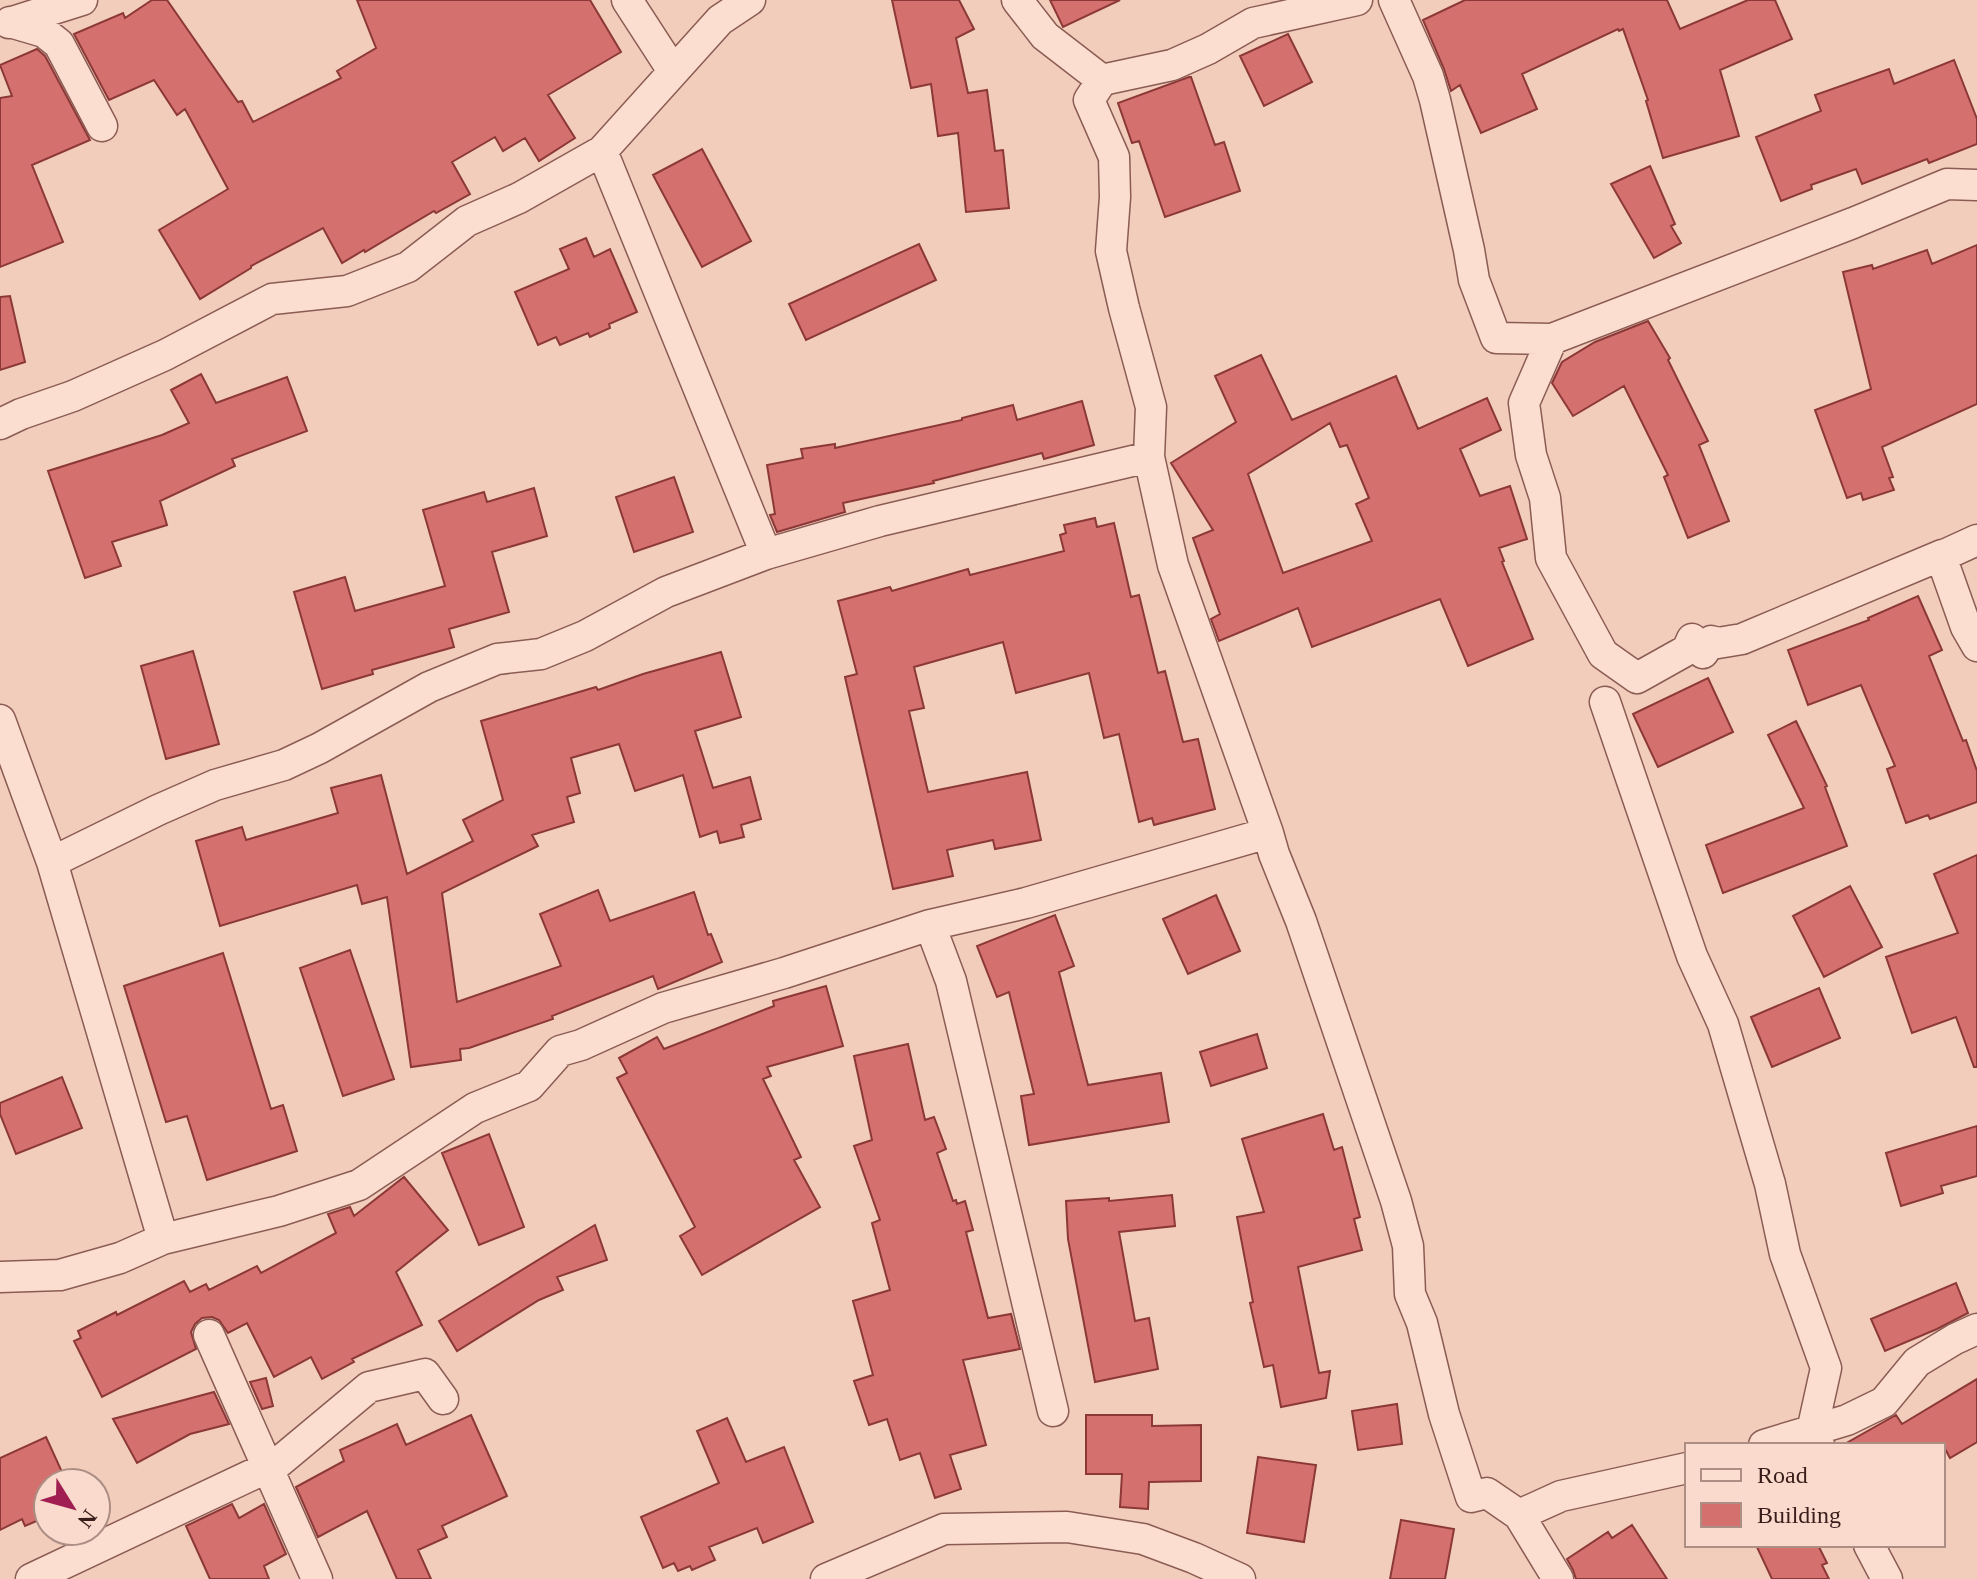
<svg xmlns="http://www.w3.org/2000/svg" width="1977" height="1579" viewBox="0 0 1977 1579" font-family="'Times New Roman',serif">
  <rect width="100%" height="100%" fill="#f2cdbc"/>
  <path fill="#d4716e" stroke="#8c3837" stroke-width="2" fill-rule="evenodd" d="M 152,0 L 167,0 L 238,102 L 242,101 L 253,122 L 341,78 L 337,71 L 376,48 L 357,0 L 590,0 L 621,52 L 548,95 L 575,138 L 539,161 L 525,138 L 503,151 L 495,137 L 452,162 L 470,194 L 436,213 L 434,211 L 365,252 L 364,250 L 342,263 L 323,228 L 251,266 L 251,268 L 200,299 L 159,230 L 228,189 L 185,109 L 177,115 L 154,80 L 109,100 L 74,34 L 123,13 L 125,18 Z
    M 892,0 L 959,0 L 974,29 L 956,38 L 968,93 L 987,90 L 995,151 L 1003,150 L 1009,208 L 966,212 L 958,133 L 938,136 L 931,84 L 911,88 Z
    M 1050,0 L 1120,0 L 1063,27 Z
    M 1465,0 L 1667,0 L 1680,29 L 1748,0 L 1775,0 L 1792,39 L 1720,70 L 1739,136 L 1663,158 L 1646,101 L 1648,100 L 1623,29 L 1619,31 L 1618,29 L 1522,74 L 1537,109 L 1481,133 L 1460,85 L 1451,91 L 1444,69 L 1423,20 Z
    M 1288,34 L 1312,82 L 1264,106 L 1240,56 Z
    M 37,49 L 45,56 L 90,140 L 32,165 L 63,242 L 0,267 L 0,98 L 12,96 L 0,65 Z
    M 1954,60 L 1977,119 L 1977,144 L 1929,163 L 1927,159 L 1862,184 L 1856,169 L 1811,185 L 1812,189 L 1781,201 L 1756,137 L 1821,111 L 1815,95 L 1889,69 L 1894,84 Z
    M 1189,77 L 1191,77 L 1215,145 L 1224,142 L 1240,191 L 1165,217 L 1139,141 L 1132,143 L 1118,103 Z
    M 702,149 L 751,241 L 702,267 L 653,175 Z
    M 1650,166 L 1675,224 L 1671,226 L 1681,243 L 1654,258 L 1611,184 Z
    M 586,238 L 594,257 L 610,249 L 637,312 L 609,324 L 610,328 L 590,337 L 588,333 L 560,345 L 556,337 L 538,345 L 515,292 L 569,269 L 560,249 Z
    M 919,244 L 936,280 L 806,340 L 789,304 Z
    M 1977,245 L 1977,404 L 1882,447 L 1893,477 L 1889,478 L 1894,490 L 1863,500 L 1861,493 L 1847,498 L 1815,410 L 1871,389 L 1843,272 L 1872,265 L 1873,269 L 1927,250 L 1932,264 Z
    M 10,296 L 25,362 L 0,370 L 0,297 Z
    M 1648,321 L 1670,358 L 1668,360 L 1708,441 L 1699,445 L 1729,521 L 1688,538 L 1664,477 L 1668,475 L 1624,386 L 1573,416 L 1552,383 L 1562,362 L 1595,342 Z
    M 1261,355 L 1292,420 L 1396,376 L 1418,429 L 1487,398 L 1501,430 L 1460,449 L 1480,496 L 1510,486 L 1527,539 L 1499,548 L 1504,561 L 1502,562 L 1533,639 L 1468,666 L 1440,599 L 1312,647 L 1298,608 L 1219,641 L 1211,619 L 1220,614 L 1193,538 L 1213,530 L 1171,463 L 1236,422 L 1215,376 ZM 1330,423 L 1340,447 L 1347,445 L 1369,498 L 1356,504 L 1372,541 L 1283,573 L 1248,474 Z
    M 201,374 L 216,403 L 287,377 L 307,431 L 232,459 L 235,466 L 160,501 L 167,525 L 112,542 L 121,566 L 85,578 L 48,471 L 162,435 L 189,423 L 171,390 Z
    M 1082,401 L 1094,445 L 1044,459 L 1042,453 L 933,481 L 934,483 L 843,503 L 845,512 L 777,532 L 770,515 L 775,514 L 767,465 L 803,458 L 801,449 L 835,444 L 835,448 L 962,420 L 962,418 L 1013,405 L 1017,420 Z
    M 674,477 L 693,532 L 634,552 L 616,497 Z
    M 534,488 L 547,536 L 492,552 L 509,612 L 449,629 L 454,647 L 372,670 L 373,674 L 322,689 L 294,592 L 345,577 L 355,611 L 445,586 L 423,510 L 484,492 L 487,502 Z
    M 1095,518 L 1097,527 L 1114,523 L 1131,597 L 1139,595 L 1158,673 L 1165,671 L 1183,742 L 1198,739 L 1215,809 L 1154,825 L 1152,818 L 1139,822 L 1119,734 L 1104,738 L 1089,673 L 1016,693 L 1003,642 L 914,667 L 924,708 L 909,711 L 928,792 L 1027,772 L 1041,840 L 995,849 L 993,840 L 947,850 L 953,876 L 893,889 L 845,677 L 857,674 L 838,601 L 890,587 L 892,591 L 968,569 L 970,575 L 1064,551 L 1060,535 L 1066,533 L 1064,525 Z
    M 1918,596 L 1942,650 L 1929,656 L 1963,741 L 1966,740 L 1977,771 L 1977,802 L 1930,819 L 1928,815 L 1906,823 L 1887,769 L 1895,766 L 1861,685 L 1808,705 L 1788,650 L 1869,620 L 1868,618 Z
    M 193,651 L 219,744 L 166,759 L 141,666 Z
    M 721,652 L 741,717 L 695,731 L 713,788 L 750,777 L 761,819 L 741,825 L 744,837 L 720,843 L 717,831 L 700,837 L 683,775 L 635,791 L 619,744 L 571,758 L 580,793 L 567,797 L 574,822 L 532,835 L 538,846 L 442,893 L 457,1002 L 561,966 L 540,914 L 598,890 L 610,921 L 694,892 L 708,935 L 711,934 L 722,962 L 658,989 L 653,976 L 552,1016 L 553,1019 L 469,1048 L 460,1049 L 461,1060 L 411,1067 L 387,897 L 362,904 L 357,885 L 220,926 L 196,841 L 242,827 L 246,840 L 338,813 L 331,788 L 381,775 L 407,874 L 473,841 L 463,820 L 503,800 L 481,721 L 596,687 L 598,690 L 643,674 Z
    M 1708,678 L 1733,732 L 1658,767 L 1633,714 Z
    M 1796,721 L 1827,786 L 1825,787 L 1847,846 L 1723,893 L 1706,845 L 1804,808 L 1768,735 Z
    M 1977,855 L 1977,1067 L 1974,1067 L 1956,1017 L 1912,1033 L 1886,957 L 1958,933 L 1934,874 Z
    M 1850,886 L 1882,947 L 1824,977 L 1793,916 Z
    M 1216,895 L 1240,951 L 1188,974 L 1163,919 Z
    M 1055,915 L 1074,966 L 1059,972 L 1088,1085 L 1161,1073 L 1169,1122 L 1029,1145 L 1021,1096 L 1034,1094 L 1009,992 L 997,997 L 977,946 Z
    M 350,950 L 394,1079 L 343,1096 L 300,968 Z
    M 223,953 L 271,1109 L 283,1105 L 297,1151 L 207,1180 L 187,1116 L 166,1122 L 124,986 Z
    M 826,986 L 843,1046 L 767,1067 L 771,1076 L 763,1079 L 801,1157 L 794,1160 L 820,1207 L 702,1275 L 680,1236 L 695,1227 L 617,1078 L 627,1073 L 619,1058 L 657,1037 L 664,1049 L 774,1006 L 773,1001 Z
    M 1819,988 L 1840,1038 L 1772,1067 L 1751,1017 Z
    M 1257,1034 L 1267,1068 L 1211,1086 L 1200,1052 Z
    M 908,1044 L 925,1120 L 934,1117 L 946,1149 L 937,1153 L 953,1201 L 956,1200 L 957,1204 L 965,1201 L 973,1230 L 966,1232 L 988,1318 L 1011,1314 L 1020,1349 L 963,1360 L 986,1445 L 950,1455 L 961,1489 L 935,1498 L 920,1453 L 900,1460 L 887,1419 L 869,1425 L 854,1381 L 873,1375 L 853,1301 L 890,1290 L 872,1223 L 880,1220 L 854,1146 L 872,1140 L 854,1056 Z
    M 62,1077 L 82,1128 L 16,1154 L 0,1114 L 0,1103 Z
    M 1323,1114 L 1334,1150 L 1342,1147 L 1360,1217 L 1354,1219 L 1362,1250 L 1298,1267 L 1319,1373 L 1330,1371 L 1326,1398 L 1281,1407 L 1273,1365 L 1264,1367 L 1250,1303 L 1253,1302 L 1237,1217 L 1264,1212 L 1242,1139 Z
    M 1977,1126 L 1977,1176 L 1941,1186 L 1943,1193 L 1901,1206 L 1886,1153 Z
    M 489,1134 L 524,1227 L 479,1245 L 442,1153 Z
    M 404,1177 L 448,1230 L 396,1272 L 422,1325 L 352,1359 L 354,1362 L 322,1379 L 311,1357 L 274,1377 L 247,1323 L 228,1333 L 219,1320 L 212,1317 L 202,1318 L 195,1324 L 191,1332 L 196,1349 L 102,1397 L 74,1341 L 81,1338 L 78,1331 L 116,1312 L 117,1315 L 184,1281 L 190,1292 L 206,1284 L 209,1290 L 257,1266 L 261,1273 L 336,1233 L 328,1214 L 350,1207 L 354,1216 Z
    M 1172,1195 L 1175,1226 L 1119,1232 L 1135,1321 L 1149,1318 L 1158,1369 L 1095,1382 L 1068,1239 L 1066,1201 L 1109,1198 L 1109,1201 Z
    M 595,1225 L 607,1260 L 557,1277 L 563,1290 L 539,1300 L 457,1351 L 439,1321 Z
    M 1956,1283 L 1968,1313 L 1937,1329 L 1885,1351 L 1871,1319 Z
    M 266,1378 L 273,1406 L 262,1409 L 250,1382 Z
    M 1977,1379 L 1977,1442 L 1950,1458 L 1943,1445 L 1843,1445 L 1896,1415 L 1902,1424 Z
    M 214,1392 L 229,1424 L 190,1434 L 137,1463 L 113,1419 Z
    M 1397,1404 L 1402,1444 L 1358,1450 L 1352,1411 Z
    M 471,1415 L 507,1496 L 442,1526 L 447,1537 L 418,1550 L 431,1579 L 397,1579 L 367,1511 L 318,1537 L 296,1487 L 344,1461 L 340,1450 L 397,1424 L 406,1445 Z
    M 1086,1415 L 1152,1415 L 1152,1426 L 1201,1425 L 1201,1481 L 1149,1482 L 1148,1509 L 1120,1507 L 1122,1474 L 1086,1474 Z
    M 727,1418 L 746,1462 L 784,1447 L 813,1522 L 763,1543 L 757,1528 L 709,1547 L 715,1560 L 692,1570 L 690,1566 L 678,1571 L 674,1563 L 663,1568 L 641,1517 L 719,1483 L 697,1431 Z
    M 46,1437 L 67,1483 L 48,1483 L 48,1516 L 25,1526 L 22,1519 L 0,1530 L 0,1458 Z
    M 1258,1457 L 1316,1465 L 1304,1542 L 1247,1533 Z
    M 232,1504 L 239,1518 L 264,1504 L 286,1554 L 264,1566 L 269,1579 L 210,1579 L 186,1526 Z
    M 1401,1520 L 1454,1529 L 1445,1579 L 1390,1579 Z
    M 1632,1525 L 1667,1579 L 1576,1579 L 1573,1570 L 1567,1559 L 1608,1532 L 1612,1538 Z
    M 1756,1545 L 1818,1545 L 1827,1563 L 1822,1565 L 1829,1579 L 1772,1579 Z"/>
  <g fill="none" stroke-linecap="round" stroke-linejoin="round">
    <g stroke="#8b5c54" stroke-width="33">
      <path id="minor" d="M 627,0 L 673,71
        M 1017,0 L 1045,36 L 1102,80
        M 1357,0 L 1253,23 L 1208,49 L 1172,65 L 1102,80 L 1089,100 L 1114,157 L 1115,197 L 1111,251 L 1124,308 L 1151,407 L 1149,457 L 1173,565 L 1268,833 L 1274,854 L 1301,921 L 1396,1201 L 1408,1246 L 1410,1294 L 1422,1323 L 1444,1414 L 1471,1497 L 1487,1493 L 1519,1515 L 1558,1579
        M 1394,0 L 1428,76 L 1435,100 L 1469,250 L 1474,280 L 1496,338 L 1552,339 L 1524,403 L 1531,455 L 1545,498 L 1551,558 L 1603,654 L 1637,678 L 1687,650 L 1692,639 L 1703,653 L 1711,641 L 1718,643 L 1742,639 L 1942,555
        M 10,22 L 44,32 L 59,44 L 102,126
        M 9,23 L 82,0
        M 602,151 L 766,554
        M 1552,339 L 1853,223 L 1947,184 L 1977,185
        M 0,424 L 21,414 L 73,396 L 165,355 L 272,299 L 347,291 L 408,267 L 467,221 L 519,198 L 602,151 L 720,20 L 750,0
        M 1942,555 L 1943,562 L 1966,627 L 1977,646
        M 1937,558 L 1931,561 L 1977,540
        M 1605,702 L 1692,956 L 1723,1024 L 1770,1184 L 1785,1254 L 1826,1368 L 1812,1431 L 1819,1445
        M 0,720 L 52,862 L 163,1239
        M 52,862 L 158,810 L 215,785 L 284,765 L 320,748 L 429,687 L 497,659 L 541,654 L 585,636 L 666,592 L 766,554 L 880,521 L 1149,457
        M 930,925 L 951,981 L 1053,1411
        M 0,1277 L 60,1275 L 120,1258 L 163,1239 L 279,1211 L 359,1185 L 475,1108 L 529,1086 L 560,1051 L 581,1045 L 663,1008 L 784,973 L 930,925 L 1026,903 L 1268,833
        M 209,1335 L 317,1579
        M 1764,1445 L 1847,1420 L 1884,1402 L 1917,1362 L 1955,1339 L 1977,1329
        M 1519,1515 L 1561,1496 L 1687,1468
        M 1869,1545 L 1887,1579
        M 31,1579 L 279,1462 L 369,1387 L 425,1374 L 443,1399
        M 826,1579 L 944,1529 L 1067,1527 L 1143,1539 L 1194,1558 L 1240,1579"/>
    </g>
    <use href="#minor" stroke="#fcded0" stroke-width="30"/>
  </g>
  <rect x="1685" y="1443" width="260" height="104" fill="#f9dacc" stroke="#ac8e85" stroke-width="2"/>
  <rect x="1701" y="1469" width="40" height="12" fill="#fcded0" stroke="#ac8e85" stroke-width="2"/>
  <text x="1757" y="1483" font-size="24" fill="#391d1a">Road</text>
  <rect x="1701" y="1503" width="40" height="24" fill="#d4716e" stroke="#ac8e85" stroke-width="2"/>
  <text x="1757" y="1523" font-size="24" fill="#391d1a">Building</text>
  <g transform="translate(72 1507) rotate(127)"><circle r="38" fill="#f9dacc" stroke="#ac8e85" stroke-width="2"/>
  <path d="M0-6L14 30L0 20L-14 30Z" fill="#a01e51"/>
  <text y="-12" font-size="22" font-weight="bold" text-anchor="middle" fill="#391d1a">N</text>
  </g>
</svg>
